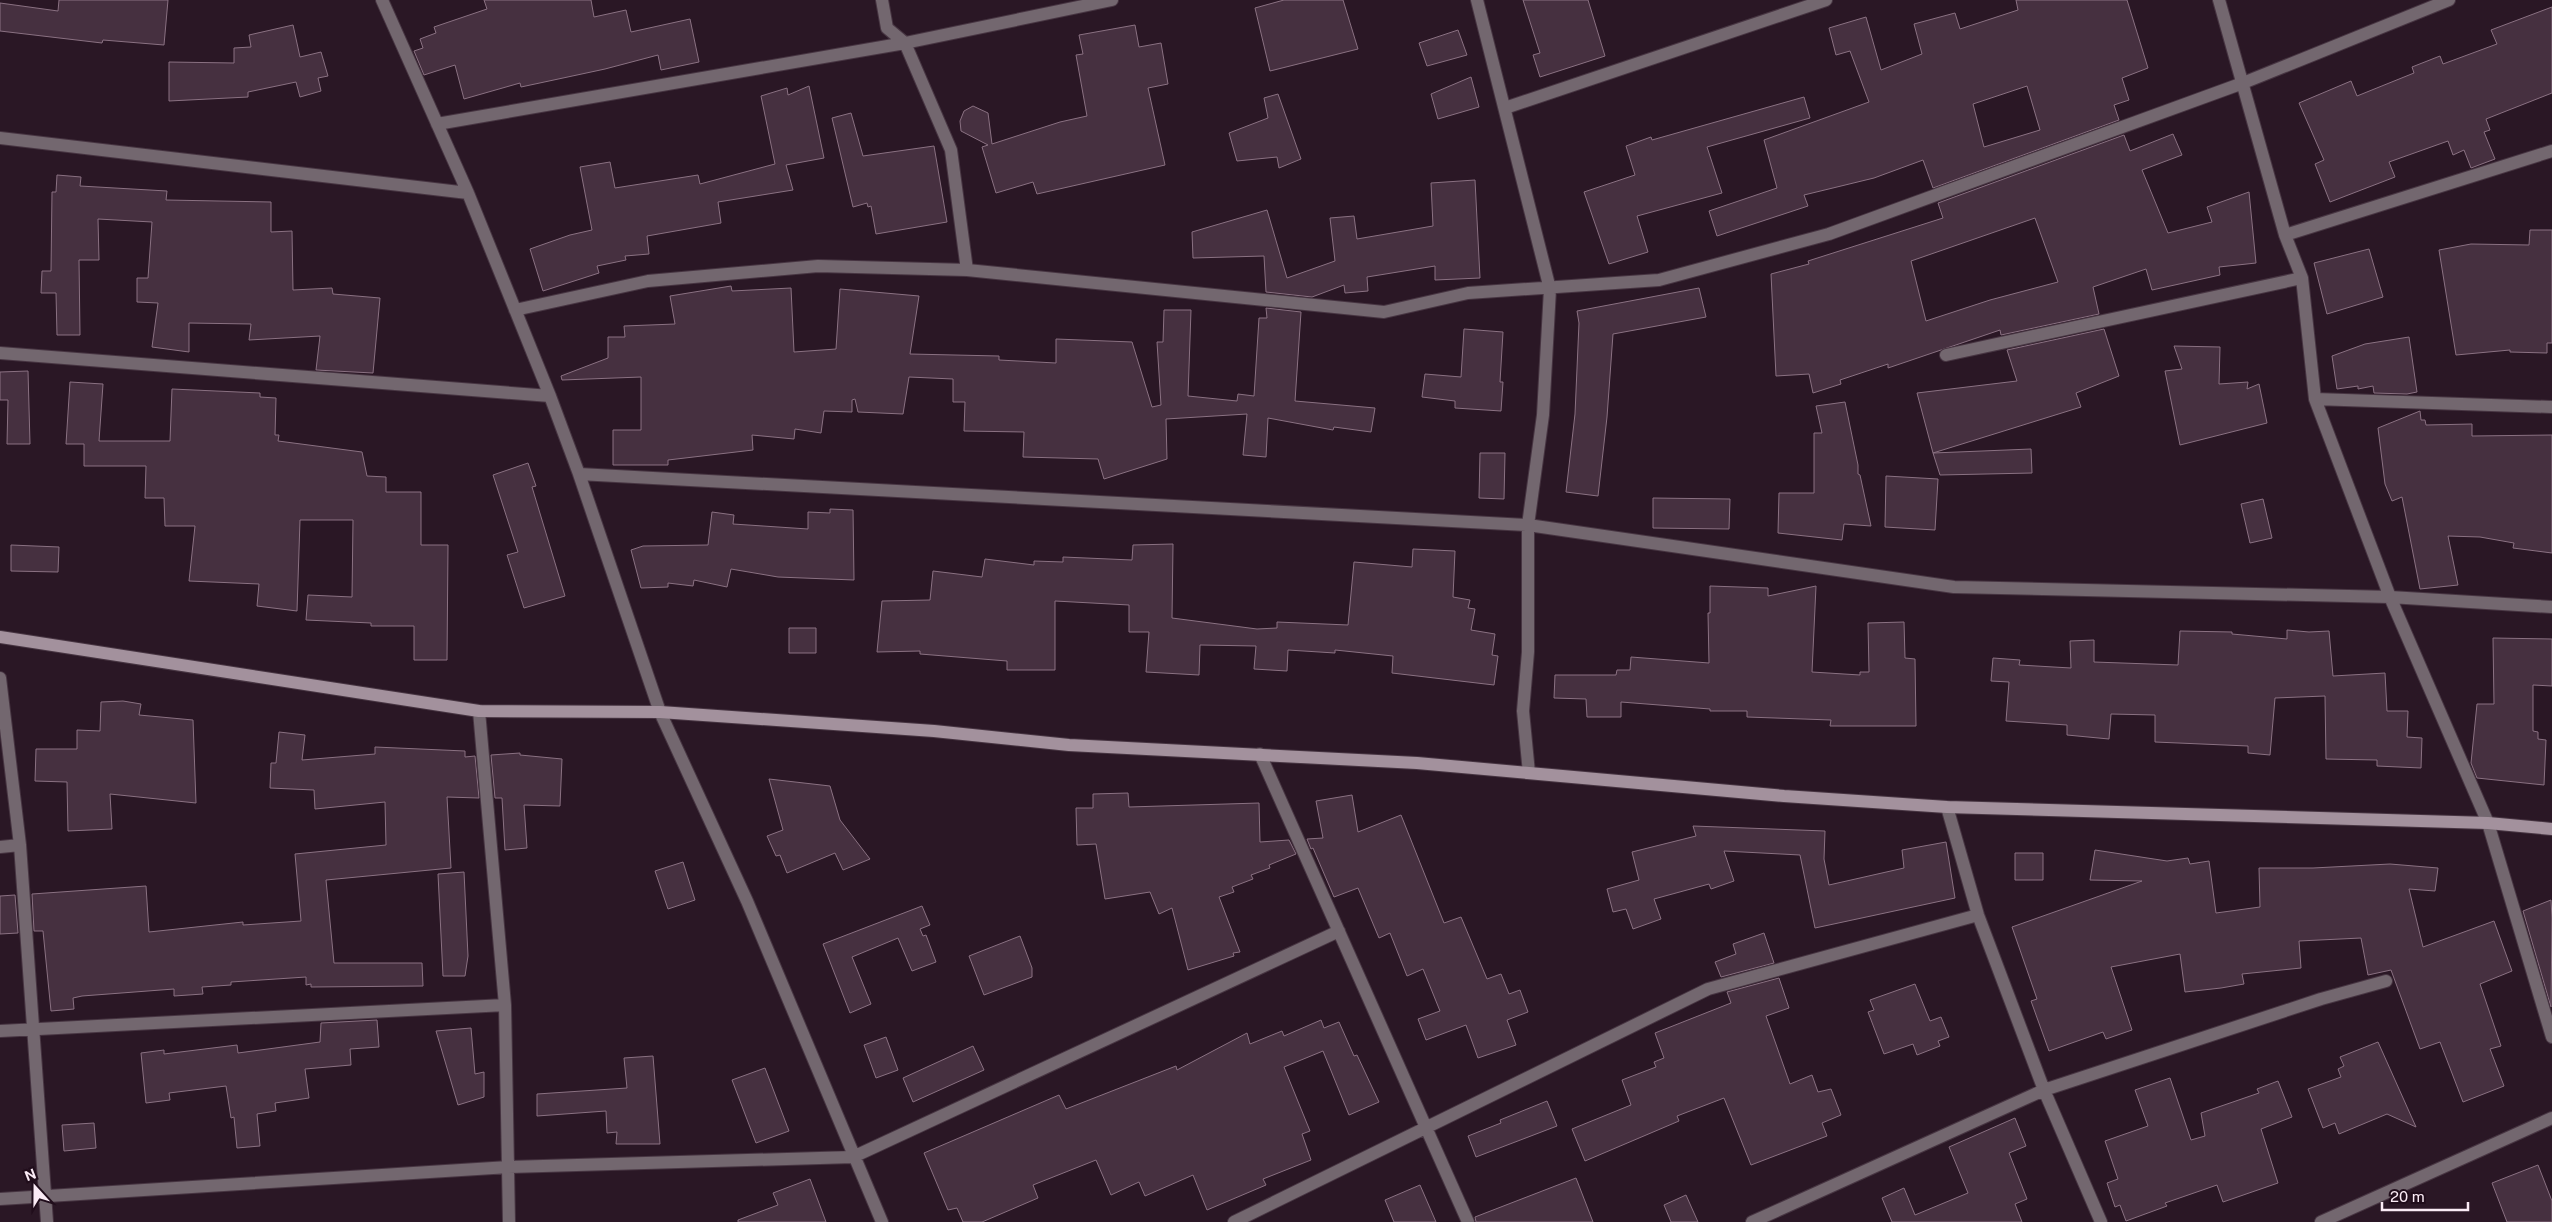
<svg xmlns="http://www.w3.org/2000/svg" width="2552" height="1222" viewBox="0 0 2552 1222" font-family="'Public Sans',sans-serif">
  <rect width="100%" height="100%" fill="#2a1725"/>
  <path fill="#463040" stroke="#8a7182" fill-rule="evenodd" d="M 59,0 L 168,0 L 164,45 L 103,40 L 102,43 L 0,31 L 0,3 L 58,11 Z
    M 484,0 L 591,0 L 594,17 L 626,10 L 631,32 L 690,19 L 699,62 L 661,70 L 658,55 L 605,69 L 521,87 L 520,83 L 464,99 L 455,65 L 424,75 L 414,51 L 423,48 L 420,39 L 436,33 L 434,27 L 487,9 Z
    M 1284,0 L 1343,0 L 1358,49 L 1270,71 L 1255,8 Z
    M 1523,0 L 1588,0 L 1605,56 L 1540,77 L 1533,55 L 1540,53 Z
    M 2016,0 L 2127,0 L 2148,68 L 2122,78 L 2129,100 L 2114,105 L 2119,120 L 1933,188 L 1923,160 L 1874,178 L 1804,195 L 1808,206 L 1717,236 L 1709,211 L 1777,188 L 1764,140 L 1869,102 L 1850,51 L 1836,55 L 1829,28 L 1866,17 L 1881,70 L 1922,54 L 1914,24 L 1955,13 L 1960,29 L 2018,10 ZM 2027,86 L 2040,130 L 1984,147 L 1973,104 Z
    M 2552,7 L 2552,93 L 2486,119 L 2490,130 L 2484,132 L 2495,159 L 2471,168 L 2464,150 L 2453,155 L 2448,141 L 2389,162 L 2395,177 L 2330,202 L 2315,164 L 2324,160 L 2299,103 L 2351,81 L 2357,96 L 2414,73 L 2412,67 L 2440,56 L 2443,64 L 2497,44 L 2491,30 Z
    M 293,25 L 300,57 L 321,52 L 328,76 L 318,78 L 321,91 L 300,97 L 296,82 L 248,92 L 248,97 L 169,101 L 169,62 L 234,63 L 234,48 L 251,47 L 249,35 Z
    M 1135,25 L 1139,47 L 1161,43 L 1168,84 L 1148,88 L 1165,165 L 1037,194 L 1033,182 L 996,193 L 982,147 L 988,145 L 961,131 L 960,121 L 964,111 L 973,106 L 988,113 L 992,144 L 1060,122 L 1087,116 L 1076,55 L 1083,54 L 1079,35 Z
    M 1458,30 L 1467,55 L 1427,66 L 1419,43 Z
    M 1471,77 L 1479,107 L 1438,119 L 1431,94 Z
    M 809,86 L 824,158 L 786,165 L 793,190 L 718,202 L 721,223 L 647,236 L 649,254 L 625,256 L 626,260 L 597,266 L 599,273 L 543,291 L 530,249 L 570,235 L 592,230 L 580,167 L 610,162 L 615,188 L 698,175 L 700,184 L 775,164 L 761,96 L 787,88 L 788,95 Z
    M 1278,94 L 1301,159 L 1279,168 L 1277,157 L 1237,161 L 1229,133 L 1268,118 L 1264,98 Z
    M 1804,97 L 1810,118 L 1707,147 L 1722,193 L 1637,216 L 1648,252 L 1609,264 L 1584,192 L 1635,175 L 1626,146 L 1651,137 L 1652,140 Z
    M 851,113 L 863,156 L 934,146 L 947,222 L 876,234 L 871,206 L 868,207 L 867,203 L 853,207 L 832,118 Z
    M 2173,134 L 2182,155 L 2142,170 L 2168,233 L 2212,222 L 2207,207 L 2249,192 L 2256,263 L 2219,267 L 2220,275 L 2152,290 L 2146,269 L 2093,287 L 2099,314 L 2001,335 L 2000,330 L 1888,368 L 1888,364 L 1840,380 L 1841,384 L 1813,393 L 1809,374 L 1776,376 L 1771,274 L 1809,264 L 1808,261 L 1943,218 L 1938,203 L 2124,135 L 2130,151 ZM 2035,218 L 2058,282 L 1990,300 L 1926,321 L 1911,261 Z
    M 57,175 L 81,177 L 80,186 L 167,191 L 166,200 L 271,202 L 271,232 L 292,231 L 293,290 L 332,288 L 333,294 L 380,298 L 373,373 L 316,370 L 320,336 L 249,340 L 251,324 L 189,323 L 189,352 L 152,347 L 158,303 L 137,302 L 137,278 L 148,278 L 152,222 L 98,219 L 99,260 L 79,260 L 80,335 L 57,335 L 56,293 L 41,293 L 42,271 L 51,271 L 52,192 L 56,192 Z
    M 1475,180 L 1480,278 L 1435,280 L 1435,266 L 1367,277 L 1368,291 L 1345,293 L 1344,285 L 1312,297 L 1266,292 L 1264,256 L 1193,258 L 1192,232 L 1267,210 L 1287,278 L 1335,261 L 1330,218 L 1354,216 L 1357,239 L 1433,226 L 1431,183 Z
    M 2530,230 L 2552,230 L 2552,343 L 2547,343 L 2547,353 L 2510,352 L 2510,350 L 2456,355 L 2439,250 L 2471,244 L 2529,245 Z
    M 2369,249 L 2383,297 L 2327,314 L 2314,263 Z
    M 731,286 L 732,291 L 791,288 L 794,352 L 836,349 L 840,289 L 919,296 L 910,354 L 999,356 L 999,360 L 1056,363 L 1056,339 L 1132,342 L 1152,407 L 1161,405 L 1157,342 L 1163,342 L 1164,310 L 1191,310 L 1188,396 L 1237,401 L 1238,394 L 1254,396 L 1259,318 L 1267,318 L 1266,308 L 1301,312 L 1295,401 L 1375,408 L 1371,432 L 1334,427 L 1333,430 L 1268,418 L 1266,457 L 1243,455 L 1247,414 L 1166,419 L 1167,459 L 1104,479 L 1098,459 L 1023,457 L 1024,432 L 964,431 L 965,402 L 953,402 L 953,379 L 909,377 L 903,414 L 858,412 L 855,399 L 852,400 L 852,412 L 824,411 L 821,433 L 795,429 L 794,439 L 752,435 L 753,450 L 668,460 L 668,465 L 613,465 L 613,430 L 641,430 L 641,377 L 562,380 L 561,376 L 608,358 L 608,337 L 625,337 L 624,326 L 675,324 L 670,296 Z
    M 1699,288 L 1706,317 L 1613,334 L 1607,417 L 1598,496 L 1566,492 L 1575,414 L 1579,323 L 1577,311 Z
    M 1464,329 L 1503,332 L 1500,382 L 1503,382 L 1501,411 L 1455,408 L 1455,401 L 1422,397 L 1425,374 L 1461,377 Z
    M 2104,329 L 2119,376 L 2076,393 L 2081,407 L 1933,453 L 1917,393 L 2017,381 L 2007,350 Z
    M 2409,337 L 2417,392 L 2407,394 L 2374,393 L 2373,386 L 2358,389 L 2358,386 L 2337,389 L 2332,356 L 2365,344 Z
    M 2174,346 L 2220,347 L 2219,384 L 2248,382 L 2247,389 L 2259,384 L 2267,423 L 2180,445 L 2165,371 L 2182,369 Z
    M 28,371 L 30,444 L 7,444 L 8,400 L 0,400 L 0,372 Z
    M 70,382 L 103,384 L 99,441 L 170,441 L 172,389 L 260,393 L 260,397 L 276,398 L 275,435 L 279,435 L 278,441 L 362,452 L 367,476 L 386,477 L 386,492 L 421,492 L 421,545 L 448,545 L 447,660 L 414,660 L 414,626 L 371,626 L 371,623 L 306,620 L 308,595 L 352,597 L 353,520 L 300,520 L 297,611 L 257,606 L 259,584 L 189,581 L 195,526 L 165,526 L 164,498 L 145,498 L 146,466 L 84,466 L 84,444 L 66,444 Z
    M 1845,402 L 1858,465 L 1858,474 L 1860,475 L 1871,526 L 1844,524 L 1842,540 L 1778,533 L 1779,493 L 1814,493 L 1814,433 L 1822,433 L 1816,406 Z
    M 2420,411 L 2421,420 L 2425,420 L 2426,425 L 2472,424 L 2472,436 L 2552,435 L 2552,553 L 2513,548 L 2514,543 L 2480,537 L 2448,536 L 2458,585 L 2420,589 L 2402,497 L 2392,501 L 2385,484 L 2378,428 Z
    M 2031,449 L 2032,473 L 1940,475 L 1933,453 Z
    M 1480,453 L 1505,453 L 1504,499 L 1479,498 Z
    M 528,463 L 536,486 L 532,487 L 565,596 L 524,608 L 507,555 L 518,552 L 493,475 Z
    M 1886,476 L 1938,479 L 1935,530 L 1885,527 Z
    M 1653,498 L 1730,499 L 1729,529 L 1653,528 Z
    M 2263,499 L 2272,538 L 2250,543 L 2241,504 Z
    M 830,509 L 853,510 L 854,580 L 778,577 L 731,569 L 727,587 L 694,580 L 693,586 L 668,583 L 668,587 L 641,588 L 631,550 L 643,546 L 708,545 L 712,512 L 734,515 L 733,524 L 808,529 L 808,512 L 830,513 Z
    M 1173,544 L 1172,618 L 1257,629 L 1277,628 L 1277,622 L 1348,625 L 1354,562 L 1412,567 L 1413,549 L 1455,551 L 1453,597 L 1470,600 L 1468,608 L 1475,609 L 1471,630 L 1495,634 L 1492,655 L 1498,656 L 1494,685 L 1392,673 L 1393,656 L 1335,650 L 1335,653 L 1288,650 L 1287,671 L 1254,669 L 1256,646 L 1200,645 L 1199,675 L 1146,672 L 1149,632 L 1129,632 L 1129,605 L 1055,601 L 1055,670 L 1007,670 L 1007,661 L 920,654 L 920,651 L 877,652 L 882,601 L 930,600 L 933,571 L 982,577 L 985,559 L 1034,565 L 1034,561 L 1063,562 L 1063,557 L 1132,560 L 1133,545 Z
    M 11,545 L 59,547 L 58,572 L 11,571 Z
    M 1710,586 L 1768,588 L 1768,596 L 1816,586 L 1812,672 L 1860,675 L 1860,672 L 1869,672 L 1868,623 L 1904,622 L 1905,658 L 1915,659 L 1916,726 L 1830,726 L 1831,720 L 1747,717 L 1747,711 L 1710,711 L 1710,709 L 1621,702 L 1621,717 L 1587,717 L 1586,699 L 1554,698 L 1555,675 L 1616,675 L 1617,670 L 1630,670 L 1631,657 L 1709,663 L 1708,613 L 1710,613 Z
    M 789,628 L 816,628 L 816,653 L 789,653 Z
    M 2287,630 L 2309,632 L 2329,631 L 2333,676 L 2385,673 L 2387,711 L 2408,711 L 2407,737 L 2422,738 L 2421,768 L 2377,766 L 2377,760 L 2326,759 L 2325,696 L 2275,698 L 2270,755 L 2248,753 L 2248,746 L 2155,742 L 2155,715 L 2111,714 L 2109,739 L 2067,735 L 2067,725 L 2006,721 L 2009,682 L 1991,681 L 1993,658 L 2020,660 L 2019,665 L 2071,668 L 2070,641 L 2094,640 L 2094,662 L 2178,665 L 2180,631 L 2232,632 L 2232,634 L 2287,639 Z
    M 2493,638 L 2552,639 L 2552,686 L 2533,685 L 2533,731 L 2538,732 L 2538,739 L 2546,740 L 2544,785 L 2477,778 L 2471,763 L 2477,704 L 2494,704 Z
    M 123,701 L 141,704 L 139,715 L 193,720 L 196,803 L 110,794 L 112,829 L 68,831 L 67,782 L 35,781 L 36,749 L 77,749 L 77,730 L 100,731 L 101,702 Z
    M 279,732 L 305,735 L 302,760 L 375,754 L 375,747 L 465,751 L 465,757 L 475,756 L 479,798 L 447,797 L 451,868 L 326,880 L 334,963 L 422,963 L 423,986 L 311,987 L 311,984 L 306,985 L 306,977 L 231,982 L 231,985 L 202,987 L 203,994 L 174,996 L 174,989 L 82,996 L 73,998 L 74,1009 L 51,1011 L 43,931 L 34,931 L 32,894 L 146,886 L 149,932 L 243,922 L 243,925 L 301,921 L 295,854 L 386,845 L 385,802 L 315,809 L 314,790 L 270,788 L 271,763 L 276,763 Z
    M 520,753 L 520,755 L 562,759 L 560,806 L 524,805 L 527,848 L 505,850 L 502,798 L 495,798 L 491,755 Z
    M 769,779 L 830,786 L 840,820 L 870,859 L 843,870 L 835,853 L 787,873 L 780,855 L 776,856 L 767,836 L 783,830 Z
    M 1128,793 L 1129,807 L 1259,803 L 1260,842 L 1289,840 L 1296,854 L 1269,865 L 1270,868 L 1251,875 L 1253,879 L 1232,887 L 1234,892 L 1219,897 L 1240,952 L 1233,953 L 1234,956 L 1188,970 L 1172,908 L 1159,914 L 1150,892 L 1105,899 L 1096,844 L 1077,845 L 1076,808 L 1093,808 L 1093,794 Z
    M 1352,795 L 1358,832 L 1401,815 L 1444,923 L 1461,917 L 1487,979 L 1501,974 L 1509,994 L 1520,990 L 1528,1012 L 1507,1020 L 1516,1045 L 1478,1058 L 1466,1025 L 1426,1040 L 1418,1019 L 1440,1011 L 1423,969 L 1407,976 L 1390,933 L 1379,938 L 1358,888 L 1334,897 L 1313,848 L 1311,849 L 1307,839 L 1323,838 L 1316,801 Z
    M 1693,826 L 1825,831 L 1824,859 L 1829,885 L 1904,868 L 1902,850 L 1946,842 L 1955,898 L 1815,928 L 1800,855 L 1724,851 L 1734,881 L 1711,889 L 1709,884 L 1654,899 L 1661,919 L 1633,929 L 1626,909 L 1613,912 L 1607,889 L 1639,880 L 1632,852 L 1696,836 Z
    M 2095,850 L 2167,861 L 2188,858 L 2190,864 L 2209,861 L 2216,913 L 2260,907 L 2259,868 L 2313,868 L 2390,864 L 2438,868 L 2435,891 L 2409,889 L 2423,947 L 2494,921 L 2512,971 L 2480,984 L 2501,1046 L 2490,1049 L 2504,1086 L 2463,1102 L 2440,1042 L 2420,1049 L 2391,970 L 2368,975 L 2361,938 L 2299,941 L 2301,968 L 2242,974 L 2244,984 L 2221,988 L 2185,992 L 2180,954 L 2111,967 L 2132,1030 L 2106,1039 L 2103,1032 L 2049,1051 L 2031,1001 L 2037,999 L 2012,927 L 2142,881 L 2090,880 Z
    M 2015,853 L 2043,853 L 2043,880 L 2015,880 Z
    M 683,862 L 695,900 L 668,909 L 655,871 Z
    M 464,872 L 468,956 L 465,976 L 443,976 L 438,874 Z
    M 15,895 L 18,933 L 0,934 L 0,896 Z
    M 2551,900 L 2552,918 L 2551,1007 L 2523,911 Z
    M 922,906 L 930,925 L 920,929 L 923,936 L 926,935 L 936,962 L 912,971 L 898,938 L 852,957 L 871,1004 L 850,1013 L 823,944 Z
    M 1764,933 L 1774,963 L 1721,977 L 1715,962 L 1736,954 L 1733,944 Z
    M 1020,936 L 1032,968 L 1032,977 L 984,995 L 969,956 Z
    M 1779,978 L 1789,1008 L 1766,1016 L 1790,1084 L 1812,1075 L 1818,1092 L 1831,1089 L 1841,1115 L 1822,1123 L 1827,1136 L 1751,1165 L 1724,1098 L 1677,1116 L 1679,1121 L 1585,1161 L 1572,1129 L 1631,1105 L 1622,1080 L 1656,1067 L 1654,1062 L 1664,1058 L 1655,1033 L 1731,1003 L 1727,992 Z
    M 1915,984 L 1930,1021 L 1941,1017 L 1949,1037 L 1938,1041 L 1940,1046 L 1917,1055 L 1913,1044 L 1884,1054 L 1868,1012 L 1874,1010 L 1870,1000 Z
    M 377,1020 L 379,1047 L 350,1049 L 351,1065 L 305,1069 L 309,1098 L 275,1103 L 276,1111 L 257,1114 L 260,1146 L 237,1148 L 234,1117 L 231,1118 L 226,1086 L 169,1093 L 170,1100 L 146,1103 L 141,1053 L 164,1050 L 164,1054 L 237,1045 L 238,1053 L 320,1042 L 321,1023 Z
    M 1321,1020 L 1324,1028 L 1339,1022 L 1354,1056 L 1357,1055 L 1379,1102 L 1349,1115 L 1323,1051 L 1284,1067 L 1310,1131 L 1302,1134 L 1311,1160 L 1263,1179 L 1266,1185 L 1207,1210 L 1193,1175 L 1145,1196 L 1139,1182 L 1111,1195 L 1096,1160 L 1033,1185 L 1038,1198 L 982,1222 L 963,1222 L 957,1208 L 948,1210 L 924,1153 L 1059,1095 L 1066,1109 L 1176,1066 L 1177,1070 L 1247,1033 L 1250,1044 L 1282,1031 L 1284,1036 Z
    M 471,1028 L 475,1074 L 484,1072 L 484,1097 L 458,1105 L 436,1031 Z
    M 886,1037 L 898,1070 L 876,1078 L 864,1045 Z
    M 2378,1042 L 2416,1127 L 2387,1114 L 2339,1134 L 2335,1123 L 2323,1128 L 2308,1089 L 2341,1077 L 2338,1069 L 2344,1066 L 2340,1057 Z
    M 973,1046 L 984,1070 L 913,1102 L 903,1078 Z
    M 653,1056 L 660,1144 L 616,1144 L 617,1132 L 607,1133 L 606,1111 L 537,1116 L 537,1094 L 627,1088 L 624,1058 Z
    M 765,1068 L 789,1131 L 756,1143 L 732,1080 Z
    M 2170,1078 L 2191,1140 L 2205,1136 L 2201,1113 L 2259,1093 L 2257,1089 L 2278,1081 L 2292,1117 L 2261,1129 L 2278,1183 L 2223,1202 L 2217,1185 L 2165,1203 L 2167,1206 L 2126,1221 L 2120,1205 L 2115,1207 L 2107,1183 L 2118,1179 L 2105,1141 L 2148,1126 L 2135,1090 Z
    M 1547,1101 L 1557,1126 L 1476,1157 L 1468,1136 L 1501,1123 L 1500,1120 Z
    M 2015,1118 L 2026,1146 L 2009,1153 L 2027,1199 L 2015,1204 L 2022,1222 L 1892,1222 L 1882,1198 L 1904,1188 L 1915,1215 L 1968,1193 L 1949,1147 Z
    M 94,1123 L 96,1148 L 64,1151 L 62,1125 Z
    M 2538,1165 L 2552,1201 L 2552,1222 L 2507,1222 L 2492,1183 Z
    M 1576,1178 L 1593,1222 L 1476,1222 L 1475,1217 Z
    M 810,1179 L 826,1222 L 738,1222 L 738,1220 L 778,1205 L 773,1193 Z
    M 1420,1185 L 1436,1222 L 1394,1222 L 1385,1200 Z
    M 1686,1195 L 1698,1222 L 1671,1222 L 1664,1205 Z"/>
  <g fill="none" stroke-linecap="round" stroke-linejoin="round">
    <g stroke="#473542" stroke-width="14">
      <path id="street" d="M 382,0 L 468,193 L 550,396 L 579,474 L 660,712 L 747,901 L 882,1222
        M 882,0 L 887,28 L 905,43 L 951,150 L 967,270
        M 1477,0 L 1550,289 L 1543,415 L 1528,525 L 1528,652 L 1523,711 L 1529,773
        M 2219,0 L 2285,235 L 2302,278 L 2315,399 L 2390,597 L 2488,823 L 2552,1037
        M 1505,108 L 1826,0
        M 437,124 L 905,43 L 1112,0
        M 0,138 L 468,193
        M 2285,235 L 2552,151
        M 515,310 L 648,281 L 818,266 L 967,270 L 1384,312 L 1468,293 L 1659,280 L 1829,234 L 2243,83 L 2449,0
        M 0,353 L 550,396
        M 1946,355 L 2302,278
        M 2315,399 L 2552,407
        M 579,474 L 1528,525 L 1954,587 L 2390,597 L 2552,607
        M 0,678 L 20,845 L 47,1222
        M 479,711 L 505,1005 L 509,1222
        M 1260,754 L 1468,1222
        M 1947,807 L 1978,915 L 2044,1090 L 2101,1222
        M 0,847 L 20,845
        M 0,1031 L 505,1005
        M 0,1199 L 509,1167 L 853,1157 L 1339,931
        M 1234,1222 L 1708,989 L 1978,915
        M 1752,1222 L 2044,1090 L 2321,999 L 2386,981
        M 2321,1222 L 2552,1118"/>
    </g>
    <g stroke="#473542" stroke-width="14">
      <path id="secondary" d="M 0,637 L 479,711 L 660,712 L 934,731 L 1069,745 L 1417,763 L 1784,796 L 1947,807 L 2488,823 L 2552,829"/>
    </g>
    <use href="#street" stroke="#73676f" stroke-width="12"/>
    <use href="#secondary" stroke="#a3919d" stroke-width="12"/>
  </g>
  <g transform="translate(35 1187) rotate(339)" stroke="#200d1b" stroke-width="4" paint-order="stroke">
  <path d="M0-4L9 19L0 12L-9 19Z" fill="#faebf5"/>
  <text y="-8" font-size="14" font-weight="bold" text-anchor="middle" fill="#faebf5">N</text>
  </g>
  <path d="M2382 1202v8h86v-8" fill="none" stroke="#faebf5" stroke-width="2.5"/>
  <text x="2390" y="1202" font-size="15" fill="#faebf5" stroke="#200d1b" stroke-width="4" paint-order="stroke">20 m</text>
</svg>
